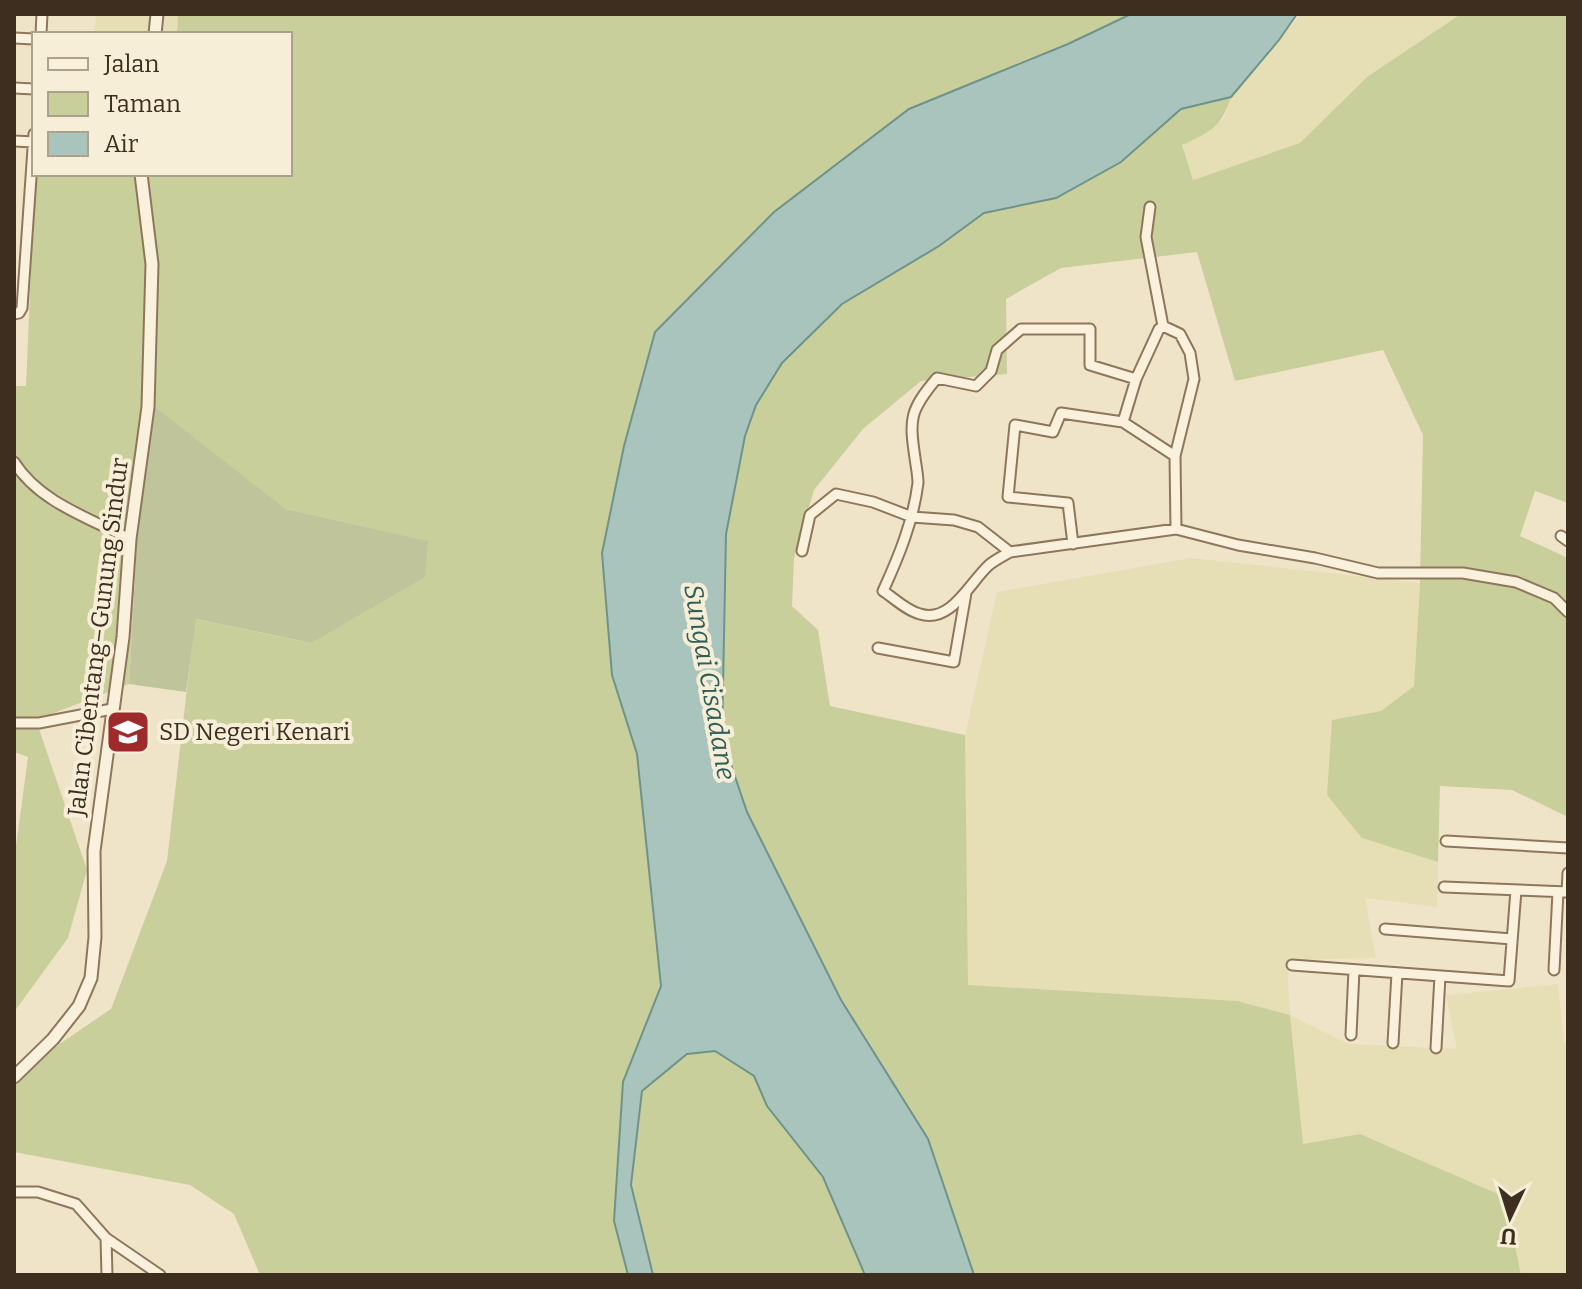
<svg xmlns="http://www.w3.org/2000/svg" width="1582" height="1289" viewBox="0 0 1582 1289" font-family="Bitter,serif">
  <rect width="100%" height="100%" fill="#f0e4c8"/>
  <path fill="#e6deb5" d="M 96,14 L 178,14 L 177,34 L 94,34 Z
    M 1301,14 L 1461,14 L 1367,77 L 1300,143 L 1193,180 L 1182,145 L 1205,134 L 1224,118 L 1231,97 Z
    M 1191,558 L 1420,583 L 1414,686 L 1381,711 L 1333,720 L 1362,838 L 1438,862 L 1437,907 L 1365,898 L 1376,958 L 1287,960 L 1290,1015 L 1349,1044 L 1457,1049 L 1446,995 L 1558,984 L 1564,1041 L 1568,1043 L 1568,1275 L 1521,1275 L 1504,1197 L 1360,1134 L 1303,1144 L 1237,1001 L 967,985 L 965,735 L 997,592 Z"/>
  <path fill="#c9cf9b" d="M 178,14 L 1131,14 L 1068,44 L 909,109 L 774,212 L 655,332 L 624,446 L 602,553 L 612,675 L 637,754 L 661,986 L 623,1082 L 614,1221 L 628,1275 L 260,1275 L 234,1214 L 190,1185 L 14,1152 L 14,1075 L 111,1009 L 167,861 L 195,619 L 311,643 L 427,541 L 286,509 L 155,408 L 138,521 L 129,684 L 36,720 L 87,870 L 68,938 L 14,1012 L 14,847 L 16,846 L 28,757 L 14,752 L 14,386 L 26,386 L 35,174 L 290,174 L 290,34 L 177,34 Z
    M 1461,14 L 1568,14 L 1568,503 L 1535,491 L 1520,536 L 1568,558 L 1568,817 L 1512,790 L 1440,786 L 1438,862 L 1362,838 L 1327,795 L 1332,720 L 1381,711 L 1414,686 L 1420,583 L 1423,435 L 1383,350 L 1235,381 L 1197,252 L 1061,268 L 1006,299 L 1007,374 L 921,381 L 863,429 L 814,490 L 794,558 L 792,606 L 818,630 L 830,706 L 965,735 L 968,985 L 1237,1001 L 1290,1015 L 1303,1144 L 1360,1134 L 1505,1197 L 1521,1275 L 974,1275 L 928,1139 L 841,1000 L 747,812 L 722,738 L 726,534 L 745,436 L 756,405 L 782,363 L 842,304 L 939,246 L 984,213 L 1056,198 L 1121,162 L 1181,109 L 1231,97 C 1221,128 1210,132 1182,145 L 1193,180 L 1300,143 L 1367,77 Z
    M 715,1051 L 754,1076 L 767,1106 L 823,1177 L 865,1275 L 653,1275 L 631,1185 L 642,1091 L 686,1054 Z"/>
  <path fill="#bfc49a" d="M 155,407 L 286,509 L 428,541 L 425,577 L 311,643 L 196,619 L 186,692 L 129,684 L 138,521 Z"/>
  <path fill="#a9c4bc" stroke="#6f938a" stroke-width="2" d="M 1131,14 L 1297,14 L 1279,40 L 1231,97 L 1181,109 L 1121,162 L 1056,198 L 984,213 L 939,246 L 842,304 L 782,363 L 756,405 L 745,436 L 726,534 L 722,738 L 747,812 L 841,1000 L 928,1139 L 974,1275 L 865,1275 L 823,1177 L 767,1106 L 754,1076 L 715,1051 L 687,1054 L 642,1091 L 631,1185 L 653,1275 L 628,1275 L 614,1221 L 623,1082 L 661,986 L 637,754 L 612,675 L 602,553 L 624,446 L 655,332 L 774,212 L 909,109 L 1068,44 Z"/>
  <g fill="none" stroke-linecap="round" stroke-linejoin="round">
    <g stroke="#8d765c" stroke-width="13">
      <path id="minor" d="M 41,34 L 42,14
        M 14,38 L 34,39
        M 14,88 L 34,89
        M 14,141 L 34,142
        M 1150,207 L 1146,237 L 1163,326 L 1180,334 L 1190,353 L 1194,379 L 1175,456 L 1176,529
        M 14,314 L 19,313 L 22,308 L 34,134
        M 1136,379 L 1090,365 L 1090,329 L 1021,329 L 997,350 L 991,371 L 976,386 L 937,378 C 910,410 909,418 915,458 C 916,466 918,475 918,483 C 913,522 899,556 883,591 C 894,598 907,611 920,614 C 951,624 970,582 989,565 C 995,560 1003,556 1010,552 L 1176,529 L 1238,545 L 1315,558 L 1378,573 L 1463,573 L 1516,582 L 1554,598 L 1568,612
        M 1123,422 L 1136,379 L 1159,329 L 1163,326
        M 14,462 C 39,502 89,518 130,539
        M 1561,536 L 1568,541
        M 1073,544 L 1068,503 L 1008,497 L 1015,425 L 1053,432 L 1061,413 L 1123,422 L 1175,456
        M 802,551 L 810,515 L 836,494 L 873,502 L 912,517 L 954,520 L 978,527 L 1010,552
        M 878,648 L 954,662 L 966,593
        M 14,723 L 39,723 L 112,709
        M 1446,841 L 1568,848
        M 1444,887 L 1568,892
        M 1567,892 L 1568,873
        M 1385,929 L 1512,939
        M 1292,965 L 1509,981 L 1516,890
        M 1554,970 L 1558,892
        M 1351,1035 L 1354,970
        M 1393,1043 L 1397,973
        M 1436,1048 L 1440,976
        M 14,1192 L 38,1192 L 76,1204 L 106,1238 L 160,1275
        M 106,1238 L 107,1275"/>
    </g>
    <g stroke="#8d765c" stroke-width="15">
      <path id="tertiary" d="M 155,34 L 157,14
        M 14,1077 L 53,1039 L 79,1006 L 91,978 L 95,937 L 94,851 L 123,637 L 130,539 L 148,407 L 152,264 L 141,174"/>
    </g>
    <use href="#minor" stroke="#faf1dc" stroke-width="9"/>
    <use href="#tertiary" stroke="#faf1dc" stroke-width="11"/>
  </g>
  <defs>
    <g id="school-square" transform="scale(2.3)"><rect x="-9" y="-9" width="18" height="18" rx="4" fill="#9e2a2b" stroke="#f7eed8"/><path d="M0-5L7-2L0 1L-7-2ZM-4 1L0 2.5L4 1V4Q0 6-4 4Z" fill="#fff"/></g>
  </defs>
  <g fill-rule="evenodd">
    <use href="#school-square" x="128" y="732"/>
  </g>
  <g text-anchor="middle" stroke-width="8" stroke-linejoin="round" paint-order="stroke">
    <g font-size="24" fill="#3d2e20" stroke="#f7eed8">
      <text transform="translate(98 637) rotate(-83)" y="8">Jalan Cibentang–Gunung Sindur</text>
    </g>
    <g font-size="24" fill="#3d2e20" stroke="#f7eed8" text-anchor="start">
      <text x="159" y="740">SD Negeri Kenari</text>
    </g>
    <g font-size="26" font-style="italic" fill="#2f5d5a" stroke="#f7eed8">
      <text transform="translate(710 682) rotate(80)" y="9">Sungai Cisadane</text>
    </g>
  </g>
  <rect width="1582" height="1289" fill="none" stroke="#3d2e20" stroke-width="32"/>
  <rect x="32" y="32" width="260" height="144" fill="#f7eed8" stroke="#ada18e" stroke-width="2"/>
  <rect x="48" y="58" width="40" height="12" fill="#faf1dc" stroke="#ada18e" stroke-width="2"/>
  <text x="104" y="72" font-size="24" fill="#3d2e20">Jalan</text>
  <rect x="48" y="92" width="40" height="24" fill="#c9cf9b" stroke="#ada18e" stroke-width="2"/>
  <text x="104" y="112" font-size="24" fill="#3d2e20">Taman</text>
  <rect x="48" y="132" width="40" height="24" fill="#a9c4bc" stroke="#ada18e" stroke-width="2"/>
  <text x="104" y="152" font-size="24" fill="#3d2e20">Air</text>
  <g transform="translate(1510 1217) rotate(184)" stroke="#f7eed8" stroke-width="6" paint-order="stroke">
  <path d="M0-6L14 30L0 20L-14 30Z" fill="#3d2e20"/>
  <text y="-12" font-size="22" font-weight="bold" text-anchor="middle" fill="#3d2e20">U</text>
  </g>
</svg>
